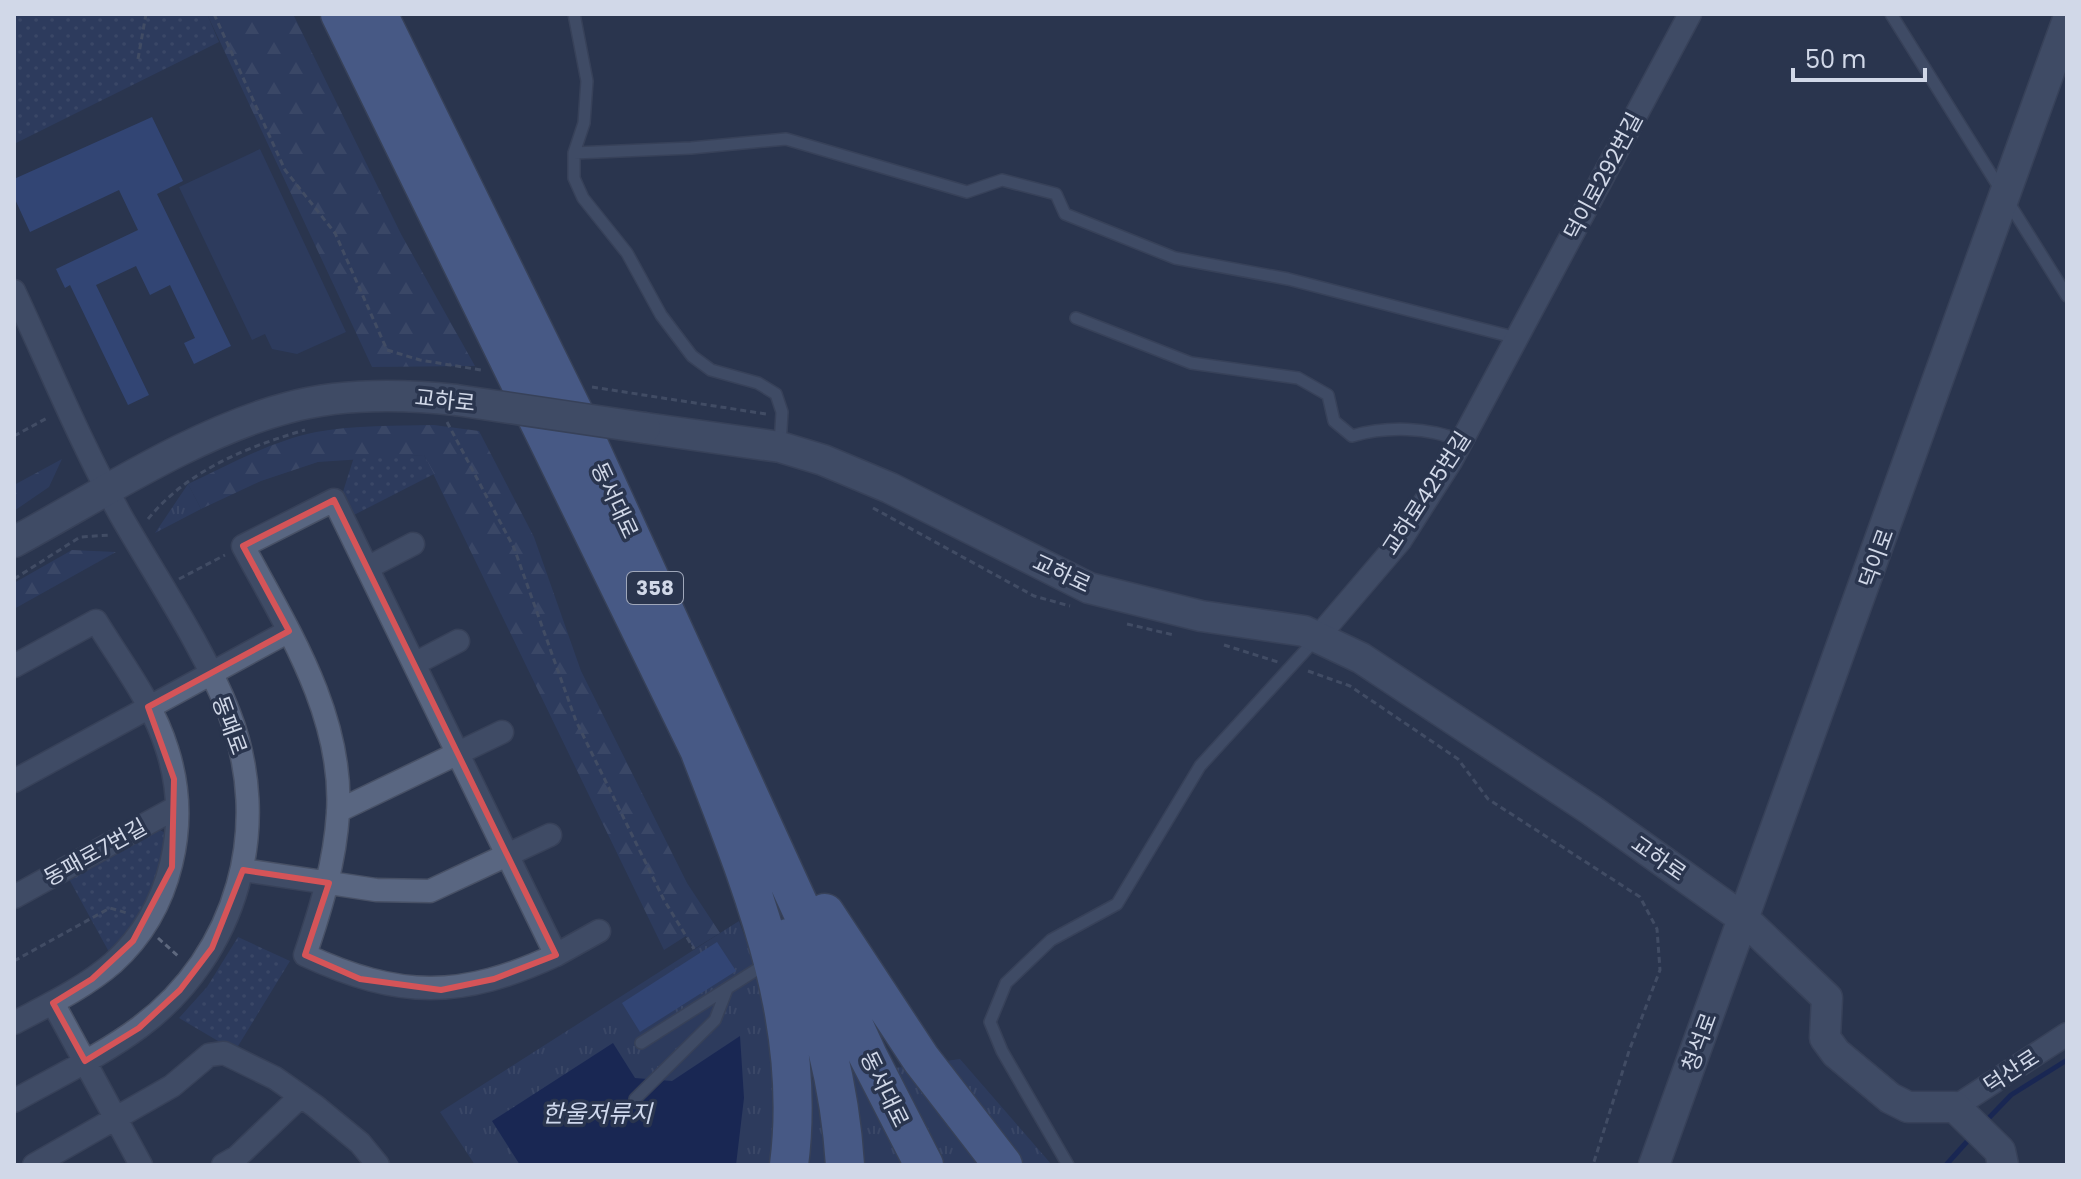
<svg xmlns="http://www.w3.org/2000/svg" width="2081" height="1179" viewBox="0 0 2081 1179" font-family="Poppins,'Noto Sans KR',sans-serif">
  <defs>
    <pattern id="grass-tufts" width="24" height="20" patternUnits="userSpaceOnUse" patternTransform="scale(2)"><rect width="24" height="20" fill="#314370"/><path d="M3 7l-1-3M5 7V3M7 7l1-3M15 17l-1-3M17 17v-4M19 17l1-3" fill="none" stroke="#4e5d84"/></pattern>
    <pattern id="forest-firs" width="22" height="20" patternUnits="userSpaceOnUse" patternTransform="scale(2)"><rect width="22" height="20" fill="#314370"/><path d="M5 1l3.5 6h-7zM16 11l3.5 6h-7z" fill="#4e5d84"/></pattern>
    <pattern id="park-dots" width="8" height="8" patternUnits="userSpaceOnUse" patternTransform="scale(2)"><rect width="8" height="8" fill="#314370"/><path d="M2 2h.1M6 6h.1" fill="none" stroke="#4e5d84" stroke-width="1.8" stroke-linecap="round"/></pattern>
  </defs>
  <rect width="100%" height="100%" fill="#2a354e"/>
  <path fill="url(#grass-tufts)" d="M 188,484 L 201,509 L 155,533 Z
    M 739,921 L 760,979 L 777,1082 L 771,1165 L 475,1165 L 440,1112 Z
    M 960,1059 L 1052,1165 L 804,1165 L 809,1080 Z"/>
  <path fill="url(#forest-firs)" d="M 207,14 L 293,14 L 401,234 L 475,366 L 372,367 Z
    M 434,425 L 479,431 L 534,537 L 581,671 L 687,883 L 720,933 L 694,949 L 686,936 L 664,950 L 424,455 L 318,462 L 261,481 L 201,509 L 188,484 C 229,465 271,441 316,432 C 355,425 395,426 434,425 Z
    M 62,459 L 49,487 L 14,511 L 14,485 Z
    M 72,550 L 116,552 L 14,609 L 14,583 Z"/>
  <path fill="url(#park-dots)" d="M 14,14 L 207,14 L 219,42 L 14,144 Z
    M 424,455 L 434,474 L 350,517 L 341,498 L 354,457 Z
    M 157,828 L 168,835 C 156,881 143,919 109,952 L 69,879 Z
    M 238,937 L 290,961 L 235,1051 L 179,1018 L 207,987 Z"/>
  <path fill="#314370" d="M 260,149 L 346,332 L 297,354 L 272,349 L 265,334 L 252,340 L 179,187 Z"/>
  <path fill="#06175a" d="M 740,1036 L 744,1098 L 736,1165 L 520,1165 L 492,1121 L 613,1043 L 635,1078 L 672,1081 Z"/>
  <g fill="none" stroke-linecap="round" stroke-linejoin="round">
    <path stroke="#06175a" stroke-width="5" d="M 1984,1123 L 2011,1095 L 2067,1060
      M 1946,1165 L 1972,1136"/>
  </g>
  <path fill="#3d5aa2" d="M 152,117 L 183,181 L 157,194 L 231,346 L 194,364 L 184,343 L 195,338 L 170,285 L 150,295 L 136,266 L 96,285 L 149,395 L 128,405 L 70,285 L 65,288 L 56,269 L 138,230 L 119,190 L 30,232 L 14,197 L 14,179 Z
    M 717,942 L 736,971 L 640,1032 L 622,1003 Z"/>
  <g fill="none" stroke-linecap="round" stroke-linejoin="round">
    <g stroke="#485166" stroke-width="14">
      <path id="lane" d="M 574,14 L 587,81 L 584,123 L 574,153 L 574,178 L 583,198 L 627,253 L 661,315 L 692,356 L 711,370 L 758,383 L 776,394 L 782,412 L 780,446
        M 1891,14 L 2067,296
        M 574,153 L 691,148 L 786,139 L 967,192 L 1002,180 L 1056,194 L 1065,214 L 1175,258 L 1288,279 L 1517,338
        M 1076,318 L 1191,363 L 1298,378 L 1328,395 L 1334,421 L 1352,436 C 1387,426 1428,427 1462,441
        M 641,1043 L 767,963
        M 635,1099 L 715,1020 L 727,989
        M 1068,1165 L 1002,1051 L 990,1022 L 1006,983 L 1051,940 L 1117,904 L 1200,766 L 1315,640"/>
    </g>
    <g stroke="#485166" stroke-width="25">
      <path id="street" d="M 14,291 C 49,366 81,444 121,516 C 156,577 204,648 229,713 C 273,826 238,954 140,1027 C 101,1056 56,1077 14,1101
        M 334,500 L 556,955 C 461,999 400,999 305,955 C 321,908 335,862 338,813 C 344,716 287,628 243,546 Z
        M 367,568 L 413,544
        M 1318,637 L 1400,541 L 1451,461 L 1690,14
        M 414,664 L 458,641
        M 14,666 L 96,621 C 121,662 153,703 167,749 C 191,823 172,910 113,963 C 84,988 48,1005 14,1023
        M 14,781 L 289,631
        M 338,811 L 502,732
        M 243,870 L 376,890 L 430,891 L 550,835
        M 14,897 L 177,807
        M 556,955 L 599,931
        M 53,1003 L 141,1165
        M 1955,1107 L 2067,1034
        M 34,1165 L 172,1086 L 209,1055 L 224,1053 L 275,1078 L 315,1106 L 360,1143 L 378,1165
        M 223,1165 L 237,1157 L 301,1096"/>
    </g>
    <g stroke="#485166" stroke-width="33">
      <path id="secondary" d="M 645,428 L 780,447 L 823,460 L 890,488 L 1089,588 L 1201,616 L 1304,631 L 1361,658 L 1591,810 L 1744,919 L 1827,998 L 1825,1038 L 1836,1053 L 1890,1098 L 1908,1107 L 1955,1107 L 2000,1151 L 2003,1165
        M 14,542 C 97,497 196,432 287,408 C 342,393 400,394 456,400
        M 1654,1165 L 2067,22"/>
    </g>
    <g stroke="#485166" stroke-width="41">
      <path id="highway" d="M 340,14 L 711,774
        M 378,14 L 578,421 L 868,1056 L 924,1165
        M 700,752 C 751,885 808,1019 789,1165
        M 825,913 L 921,1059 L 1003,1165
        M 788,938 C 821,1008 840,1088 845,1165"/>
    </g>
    <path stroke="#5e687e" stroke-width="3" stroke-dasharray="6 4" stroke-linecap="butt" d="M 214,14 L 285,170 L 335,233 L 387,350 L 420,360 L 481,370
      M 138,59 L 146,14
      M 592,387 L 766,414
      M 447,422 L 514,548 L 576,721 L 664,900 L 694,949
      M 14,436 L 49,417
      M 873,508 L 1034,596 L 1070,606
      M 148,519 C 187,471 246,447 305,430
      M 14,579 L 80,537 L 110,535
      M 179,579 L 225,555
      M 1127,624 L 1174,635
      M 1224,645 L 1278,662
      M 1308,671 L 1350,686 L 1458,759 L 1488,799 L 1640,897 L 1657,929 L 1660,970 L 1629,1051 L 1593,1165
      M 158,938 L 179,957
      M 14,961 L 110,908 L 127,913"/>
    <use href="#lane" stroke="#596681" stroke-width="11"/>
    <use href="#street" stroke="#596681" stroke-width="22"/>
    <use href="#secondary" stroke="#596681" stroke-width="30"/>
    <use href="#highway" stroke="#6a86c8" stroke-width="38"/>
    <g stroke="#485166" stroke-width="33" stroke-linecap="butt">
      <path id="secondary-bridge" d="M 456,400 L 645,428"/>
    </g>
    <use href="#secondary-bridge" stroke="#596681" stroke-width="30"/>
  </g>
  <path d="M0 0H2081V1179H0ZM 334,500 L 556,955 L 494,979 L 441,990 L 360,979 L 305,955 L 329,883 L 243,870 L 212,948 L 180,990 L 139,1028 L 85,1061 L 53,1003 L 92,979 L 133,941 L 172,867 L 174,779 L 148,707 L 289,631 L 243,546 Z" fill="#2a354e" fill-opacity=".55" fill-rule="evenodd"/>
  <path fill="none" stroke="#d55458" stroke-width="6" stroke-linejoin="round" d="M 334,500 L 556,955 L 494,979 L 441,990 L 360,979 L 305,955 L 329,883 L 243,870 L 212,948 L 180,990 L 139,1028 L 85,1061 L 53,1003 L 92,979 L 133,941 L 172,867 L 174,779 L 148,707 L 289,631 L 243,546 Z"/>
  <g text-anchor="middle" stroke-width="7" stroke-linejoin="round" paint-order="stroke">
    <rect fill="#2a354e" stroke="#9fa7ba" stroke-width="2" x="627" y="572" width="56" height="32" rx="6"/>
    <g font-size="20" font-weight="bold" fill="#d1d8e8">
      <text x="655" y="595">358</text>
    </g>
    <g font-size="22" fill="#d1d8e8" stroke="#2a354e">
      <text transform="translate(1603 176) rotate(-62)" y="8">덕이로292번길</text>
      <text transform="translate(445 400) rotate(6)" y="8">교하로</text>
      <text transform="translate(1426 493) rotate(-57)" y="8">교하로425번길</text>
      <text transform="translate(615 500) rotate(65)" y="8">동서대로</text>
      <text transform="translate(1876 558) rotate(-70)" y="8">덕이로</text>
      <text transform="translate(1062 573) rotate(25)" y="8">교하로</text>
      <text transform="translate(230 725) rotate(70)" y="8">동패로</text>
      <text transform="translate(95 852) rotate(-29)" y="8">동패로7번길</text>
      <text transform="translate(1659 858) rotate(35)" y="8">교하로</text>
      <text transform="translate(1699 1042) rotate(-70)" y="8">청석로</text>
      <text transform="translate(2011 1071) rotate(-33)" y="8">덕산로</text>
      <text transform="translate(885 1089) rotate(64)" y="8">동서대로</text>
    </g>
    <g font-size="24" font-style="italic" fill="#cfd8ed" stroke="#2a354e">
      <text x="597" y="1122">한울저류지</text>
    </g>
  </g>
  <rect width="2081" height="1179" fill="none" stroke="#d1d8e8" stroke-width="32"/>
  <path d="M1793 68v12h132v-12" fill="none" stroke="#d1d8e8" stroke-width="4"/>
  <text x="1805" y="68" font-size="24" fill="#d1d8e8" stroke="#2a354e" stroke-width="6" paint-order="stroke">50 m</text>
</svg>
